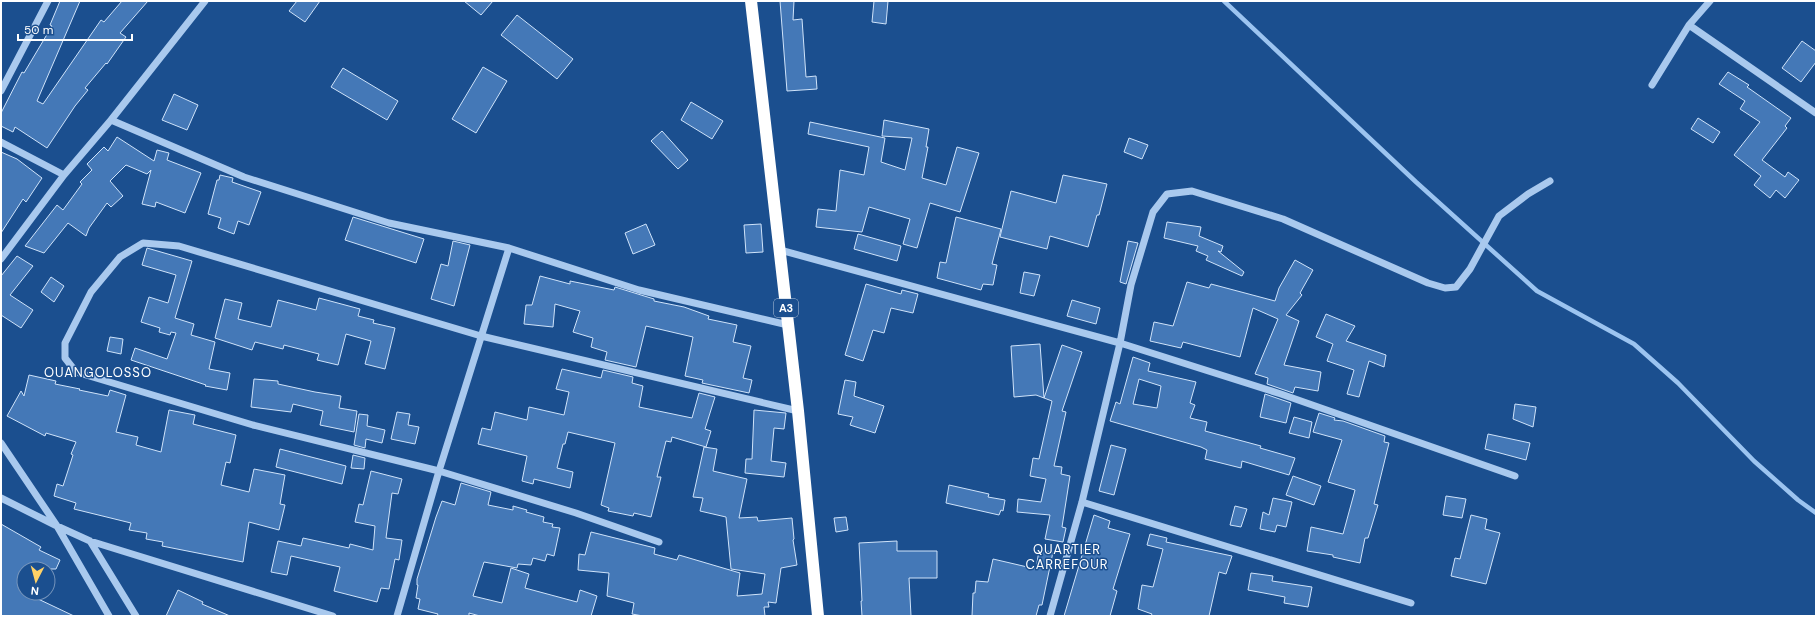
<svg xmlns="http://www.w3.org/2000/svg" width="1817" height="617" viewBox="0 0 1817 617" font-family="'DM Sans',sans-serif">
  <rect width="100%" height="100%" fill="#1b4f8f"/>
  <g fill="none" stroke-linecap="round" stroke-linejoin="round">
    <path stroke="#9cc4f0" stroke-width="4.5" d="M 1224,1 L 1416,182 L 1537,291 L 1634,344 L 1678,383 L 1754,461 L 1798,500 L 1816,513"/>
  </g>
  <path fill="#4478b7" stroke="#cfe3fa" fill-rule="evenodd" d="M 60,1 L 80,1 L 37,101 L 43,104 L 101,20 L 104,22 L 122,1 L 148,1 L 120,33 L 126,37 L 107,64 L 106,63 L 85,88 L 88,90 L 75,106 L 47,148 L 15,127 L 13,132 L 1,126 L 1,113 L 22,72 L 24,73 L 52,26 L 50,25 Z
    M 297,1 L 320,1 L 305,22 L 289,11 Z
    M 464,1 L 493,1 L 481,15 Z
    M 780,1 L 794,1 L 793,20 L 802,19 L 806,77 L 816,76 L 817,89 L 787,91 Z
    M 874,1 L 888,1 L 886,24 L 872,22 Z
    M 517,15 L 573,59 L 557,79 L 501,35 Z
    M 1802,41 L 1816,51 L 1816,62 L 1801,82 L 1782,68 Z
    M 483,67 L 507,81 L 476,133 L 452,119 Z
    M 343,68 L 398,101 L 387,120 L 331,87 Z
    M 1728,72 L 1749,85 L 1747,87 L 1791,118 L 1785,126 L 1787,128 L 1762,160 L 1785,177 L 1788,172 L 1799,180 L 1785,198 L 1776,190 L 1770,198 L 1754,185 L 1761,176 L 1734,155 L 1760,122 L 1740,109 L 1745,101 L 1719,84 Z
    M 174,94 L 198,105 L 187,130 L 162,120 Z
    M 691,102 L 723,121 L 712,139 L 681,120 Z
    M 1698,118 L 1720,132 L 1713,143 L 1691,129 Z
    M 884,120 L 929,129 L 926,147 L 928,147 L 922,178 L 946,185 L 957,147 L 979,153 L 960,212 L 930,203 L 917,248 L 903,244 L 910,219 L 869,207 L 862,232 L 816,227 L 818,209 L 836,211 L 840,170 L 864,175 L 869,147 L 808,134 L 810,122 L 885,138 L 881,162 L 905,170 L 912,138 L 882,136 Z
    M 662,131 L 688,160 L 678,169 L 651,141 Z
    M 117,137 L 154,161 L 157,150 L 169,153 L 167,160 L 201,173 L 185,213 L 156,202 L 155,207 L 142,204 L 151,170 L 147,174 L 126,165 L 110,181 L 123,196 L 111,207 L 107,203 L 89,228 L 86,236 L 68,223 L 44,253 L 25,246 L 57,205 L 63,210 L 82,184 L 80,182 L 92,170 L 87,164 L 104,147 L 108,151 Z
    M 1129,138 L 1148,145 L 1142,159 L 1124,152 Z
    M 1,152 L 17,159 L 42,178 L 26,202 L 23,199 L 1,233 Z
    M 220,175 L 233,178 L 232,182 L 261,192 L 249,225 L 238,221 L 234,234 L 218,228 L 221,218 L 208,214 L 217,180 L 219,180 Z
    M 1063,175 L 1107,184 L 1099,215 L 1097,215 L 1088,247 L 1050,236 L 1047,249 L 1000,237 L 1011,191 L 1056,203 Z
    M 353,217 L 424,239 L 416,263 L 345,240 Z
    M 956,217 L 1001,229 L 992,264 L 997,265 L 993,285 L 983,284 L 981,290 L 937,278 L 940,262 L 946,263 Z
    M 1167,222 L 1201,227 L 1199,236 L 1223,246 L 1221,252 L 1218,251 L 1244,272 L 1242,276 L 1206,260 L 1208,256 L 1196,251 L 1198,246 L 1164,238 Z
    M 646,224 L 655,245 L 633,254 L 625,233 Z
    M 761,224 L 763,252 L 746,253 L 744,225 Z
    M 858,234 L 901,246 L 897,261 L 854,249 Z
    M 453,241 L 470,245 L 454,306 L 431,299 L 441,264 L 448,266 Z
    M 1128,241 L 1138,243 L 1126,284 L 1120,282 Z
    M 147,248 L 192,261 L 175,318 L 194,324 L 191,335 L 215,342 L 209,369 L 230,373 L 227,390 L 205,386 L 206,385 L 131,360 L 135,348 L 167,359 L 176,333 L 171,332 L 170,335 L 159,332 L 160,328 L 141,322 L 149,297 L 168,303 L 176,275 L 142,265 Z
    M 17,256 L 33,266 L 10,295 L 33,310 L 21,328 L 1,315 L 1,276 Z
    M 1295,260 L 1313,270 L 1300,293 L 1302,295 L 1286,315 L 1299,321 L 1284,365 L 1321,372 L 1318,391 L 1295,387 L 1293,393 L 1267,384 L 1268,378 L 1255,374 L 1278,319 L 1253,308 L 1240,357 L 1183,342 L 1181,348 L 1150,341 L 1154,322 L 1173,326 L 1187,282 L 1209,288 L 1211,284 L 1275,301 L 1279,288 Z
    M 1024,272 L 1040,275 L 1034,296 L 1020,293 Z
    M 540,276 L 570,284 L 570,281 L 614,290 L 615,287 L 654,299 L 654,301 L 684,307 L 709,316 L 708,319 L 737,325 L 733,342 L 751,346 L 743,378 L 752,380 L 749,393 L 702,383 L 703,380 L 685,376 L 693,337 L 646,326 L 636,367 L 605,360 L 607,352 L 591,347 L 593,338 L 573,332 L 580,311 L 555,304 L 553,327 L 524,324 L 526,305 L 532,305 Z
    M 51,277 L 64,286 L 54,302 L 41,292 Z
    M 866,284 L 901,294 L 902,290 L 918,294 L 913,313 L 891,308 L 884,333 L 873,330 L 863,361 L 845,355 Z
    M 319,298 L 360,309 L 358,316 L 374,320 L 373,323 L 395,328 L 385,369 L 365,364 L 371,341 L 346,334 L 338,365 L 317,360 L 319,354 L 284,345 L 283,349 L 255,342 L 252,350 L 215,338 L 225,299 L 242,303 L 238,319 L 271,327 L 278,300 L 316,310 Z
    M 1072,300 L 1100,308 L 1096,324 L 1067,316 Z
    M 1326,314 L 1355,326 L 1346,341 L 1386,355 L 1384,367 L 1369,361 L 1359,397 L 1347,394 L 1354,370 L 1327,361 L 1333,344 L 1316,337 Z
    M 110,337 L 123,339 L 121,354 L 107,351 Z
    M 1040,344 L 1044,398 L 1036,395 L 1014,397 L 1011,346 Z
    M 1062,345 L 1082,352 L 1062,411 L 1066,412 L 1054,466 L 1062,467 L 1061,474 L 1070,476 L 1062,527 L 1066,528 L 1063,542 L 1045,539 L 1050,515 L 1017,512 L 1018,499 L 1041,502 L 1046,479 L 1030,476 L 1033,458 L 1039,459 L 1052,401 L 1044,398 Z
    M 1133,357 L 1150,363 L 1148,371 L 1196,382 L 1190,403 L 1195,405 L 1190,418 L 1207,422 L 1205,431 L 1261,446 L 1260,448 L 1295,458 L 1289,475 L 1242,461 L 1241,468 L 1205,459 L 1207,450 L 1201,447 L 1110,421 L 1116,402 L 1120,404 ZM 1139,379 L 1161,386 L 1157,408 L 1133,404 Z
    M 562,369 L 601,378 L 603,370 L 633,377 L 632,383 L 643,386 L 639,407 L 692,418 L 699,393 L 715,397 L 705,429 L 711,431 L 706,447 L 672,437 L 671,442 L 666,441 L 657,477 L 661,477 L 651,517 L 634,513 L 633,516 L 608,511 L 609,508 L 601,505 L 615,443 L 568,432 L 565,444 L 563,444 L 557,468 L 573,472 L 570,488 L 534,479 L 533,484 L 522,481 L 527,456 L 478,444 L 482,428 L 491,430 L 495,412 L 527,420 L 529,407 L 564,415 L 569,392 L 556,389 Z
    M 29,375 L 56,381 L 55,384 L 80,389 L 79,390 L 108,396 L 110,390 L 126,395 L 116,432 L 138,437 L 136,445 L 161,452 L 169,410 L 195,415 L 193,424 L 236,435 L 230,463 L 226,462 L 221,485 L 249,492 L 254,469 L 285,475 L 280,504 L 285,505 L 279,530 L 249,522 L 243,562 L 162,546 L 163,542 L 146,539 L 147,533 L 129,530 L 131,523 L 74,509 L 76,503 L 54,496 L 57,484 L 63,486 L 73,455 L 71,454 L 76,442 L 46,433 L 45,436 L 7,416 L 21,391 L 24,396 Z
    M 254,379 L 278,381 L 278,384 L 315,392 L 341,396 L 339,408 L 357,411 L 354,432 L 320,425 L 323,411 L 293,404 L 291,412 L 251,407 Z
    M 845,380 L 856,382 L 854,396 L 884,406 L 875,433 L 850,425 L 853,417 L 838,414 Z
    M 1265,394 L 1291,403 L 1286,423 L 1260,417 Z
    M 1515,404 L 1536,407 L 1533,427 L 1513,419 Z
    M 754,410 L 786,413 L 784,429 L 774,428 L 771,461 L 786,463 L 784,477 L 745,473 L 746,459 L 752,459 Z
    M 397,412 L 410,414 L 408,425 L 419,427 L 415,444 L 391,439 Z
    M 1319,413 L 1335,418 L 1334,420 L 1343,421 L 1385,436 L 1384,442 L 1389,443 L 1374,504 L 1378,505 L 1368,538 L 1365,538 L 1360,563 L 1333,557 L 1333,555 L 1307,551 L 1311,527 L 1343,534 L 1355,490 L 1328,482 L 1342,440 L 1313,432 Z
    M 359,414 L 368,415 L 367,426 L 385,430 L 382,443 L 366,439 L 365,448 L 354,445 Z
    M 1294,417 L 1312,422 L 1309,438 L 1289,433 Z
    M 1488,434 L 1530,443 L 1526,460 L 1485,449 Z
    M 1111,445 L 1126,449 L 1114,495 L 1099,491 Z
    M 704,447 L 717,449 L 713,471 L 747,479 L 739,518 L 757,517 L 758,521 L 792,518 L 794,539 L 793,540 L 797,565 L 781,568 L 776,603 L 768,602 L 769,607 L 764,607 L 765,616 L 643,616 L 632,614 L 634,603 L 607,596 L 609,573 L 578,570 L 579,554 L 585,555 L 591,532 L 655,548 L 654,554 L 677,560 L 679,555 L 740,573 L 737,596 L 762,594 L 765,574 L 731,569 L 726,517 L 700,511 L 703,498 L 693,497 Z
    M 280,449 L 346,466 L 342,484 L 276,467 Z
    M 353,455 L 365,458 L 364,469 L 351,468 Z
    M 371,471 L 402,479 L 398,494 L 392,493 L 386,538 L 402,540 L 399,560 L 395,559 L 389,589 L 381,588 L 377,602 L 334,591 L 340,567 L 291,556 L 287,575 L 271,572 L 278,541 L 301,546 L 303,538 L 349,548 L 350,544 L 373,550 L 375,526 L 355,522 L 359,504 L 363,505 Z
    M 1293,476 L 1321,486 L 1314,505 L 1286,495 Z
    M 461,483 L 491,492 L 488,505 L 513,510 L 513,506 L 527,510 L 526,512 L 544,517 L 543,522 L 553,524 L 552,527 L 560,528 L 554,556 L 547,554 L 545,561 L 533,558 L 531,565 L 518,564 L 517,568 L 484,562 L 473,596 L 502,603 L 511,568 L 529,574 L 525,588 L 577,602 L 580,590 L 597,596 L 591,616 L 480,616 L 469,613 L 469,616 L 437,616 L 438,614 L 418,609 L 420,599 L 416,598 L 418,585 L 417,585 L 417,579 L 436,517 L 442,501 L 455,505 Z
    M 949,485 L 989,494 L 988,497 L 1005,500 L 1003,511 L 1001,510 L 999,515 L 946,503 Z
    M 1446,496 L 1466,499 L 1462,518 L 1443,515 Z
    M 1273,498 L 1292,502 L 1286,527 L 1277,525 L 1275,532 L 1260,529 L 1263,512 L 1269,515 Z
    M 1235,506 L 1247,509 L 1241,527 L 1230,525 Z
    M 1094,515 L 1110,521 L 1108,528 L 1130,534 L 1113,589 L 1117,591 L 1110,616 L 1064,616 Z
    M 1471,515 L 1487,519 L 1485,529 L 1500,533 L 1486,584 L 1451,576 L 1455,558 L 1460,559 Z
    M 846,517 L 848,530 L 836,532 L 834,518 Z
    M 1,524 L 41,547 L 39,550 L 60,560 L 56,569 L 24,569 L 24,593 L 38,593 L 36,598 L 74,616 L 1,616 Z
    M 1150,534 L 1167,538 L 1166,542 L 1232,556 L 1226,574 L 1219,572 L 1209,616 L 1151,616 L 1152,614 L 1138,609 L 1142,585 L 1153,587 L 1163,549 L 1147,545 Z
    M 897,541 L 897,551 L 937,551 L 937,578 L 909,578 L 911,616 L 862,616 L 861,601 L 862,601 L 859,543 Z
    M 1039,550 L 1053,552 L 1042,605 L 1039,605 L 1036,616 L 972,616 L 973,593 L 975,593 L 976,581 L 988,582 L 993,559 L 1036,569 Z
    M 1251,573 L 1273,576 L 1272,581 L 1312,587 L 1308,607 L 1284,603 L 1285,597 L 1248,590 Z
    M 178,590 L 203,602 L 202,604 L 230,616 L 166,616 Z"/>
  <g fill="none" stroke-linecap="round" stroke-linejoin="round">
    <path stroke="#a9c9ee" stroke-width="7" d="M 1689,25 L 1816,113
      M 1652,85 L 1689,25 L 1710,1
      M 1,91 L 48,1
      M 111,120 L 244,177 L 389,223 L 509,248 L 639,290 L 788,325
      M 1,142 L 64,175
      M 780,250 L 1120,343 L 1281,394 L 1515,476
      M 1,259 L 64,175 L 111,120 L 205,1
      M 1,443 L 57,526 L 109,616
      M 1,498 L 57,526 L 90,541 L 333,616
      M 1082,502 L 1411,603
      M 90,541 L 136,616
      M 659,542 L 576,513 L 439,471 L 253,425 L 76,372 L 65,358 L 65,343 L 91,292 L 120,257 L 143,243 L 179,246 L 481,336 L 798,411
      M 397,616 L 439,471 L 509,248
      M 1050,616 L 1082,502 L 1120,343 L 1131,285 L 1153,212 L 1167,194 L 1192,191 L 1283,219 L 1428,283 L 1445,288 L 1456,287 L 1470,269 L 1499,216 L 1528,194 L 1550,181"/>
    <path stroke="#fff" stroke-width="12" d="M 751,1 L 798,411 L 818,616"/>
  </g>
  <g text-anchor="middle" stroke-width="3" stroke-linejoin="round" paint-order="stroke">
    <rect fill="#1b4f8f" stroke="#bbcadd" stroke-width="1" x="774" y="299" width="24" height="18" rx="3"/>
    <g font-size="11" font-weight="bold" fill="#fff">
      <text x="786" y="312">A3</text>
    </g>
    <g font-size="13" letter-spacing="1" fill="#fff" stroke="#1b4f8f">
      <text x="98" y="377">OUANGOLOSSO</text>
      <text x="1067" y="554">QUARTIER<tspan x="1067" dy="15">CARREFOUR</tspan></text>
    </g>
  </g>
  <rect width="1817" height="617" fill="none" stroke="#ffffff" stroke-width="4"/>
  <g transform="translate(36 581) rotate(186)"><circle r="19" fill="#1b4f8f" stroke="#7695bc"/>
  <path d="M0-3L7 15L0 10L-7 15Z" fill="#ffd166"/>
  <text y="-6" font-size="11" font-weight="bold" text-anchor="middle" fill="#ffffff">N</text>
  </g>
  <path d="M18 34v6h114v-6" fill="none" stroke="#ffffff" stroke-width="2"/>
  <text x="24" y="34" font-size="12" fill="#ffffff" stroke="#1b4f8f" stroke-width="3" paint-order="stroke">50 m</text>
</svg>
